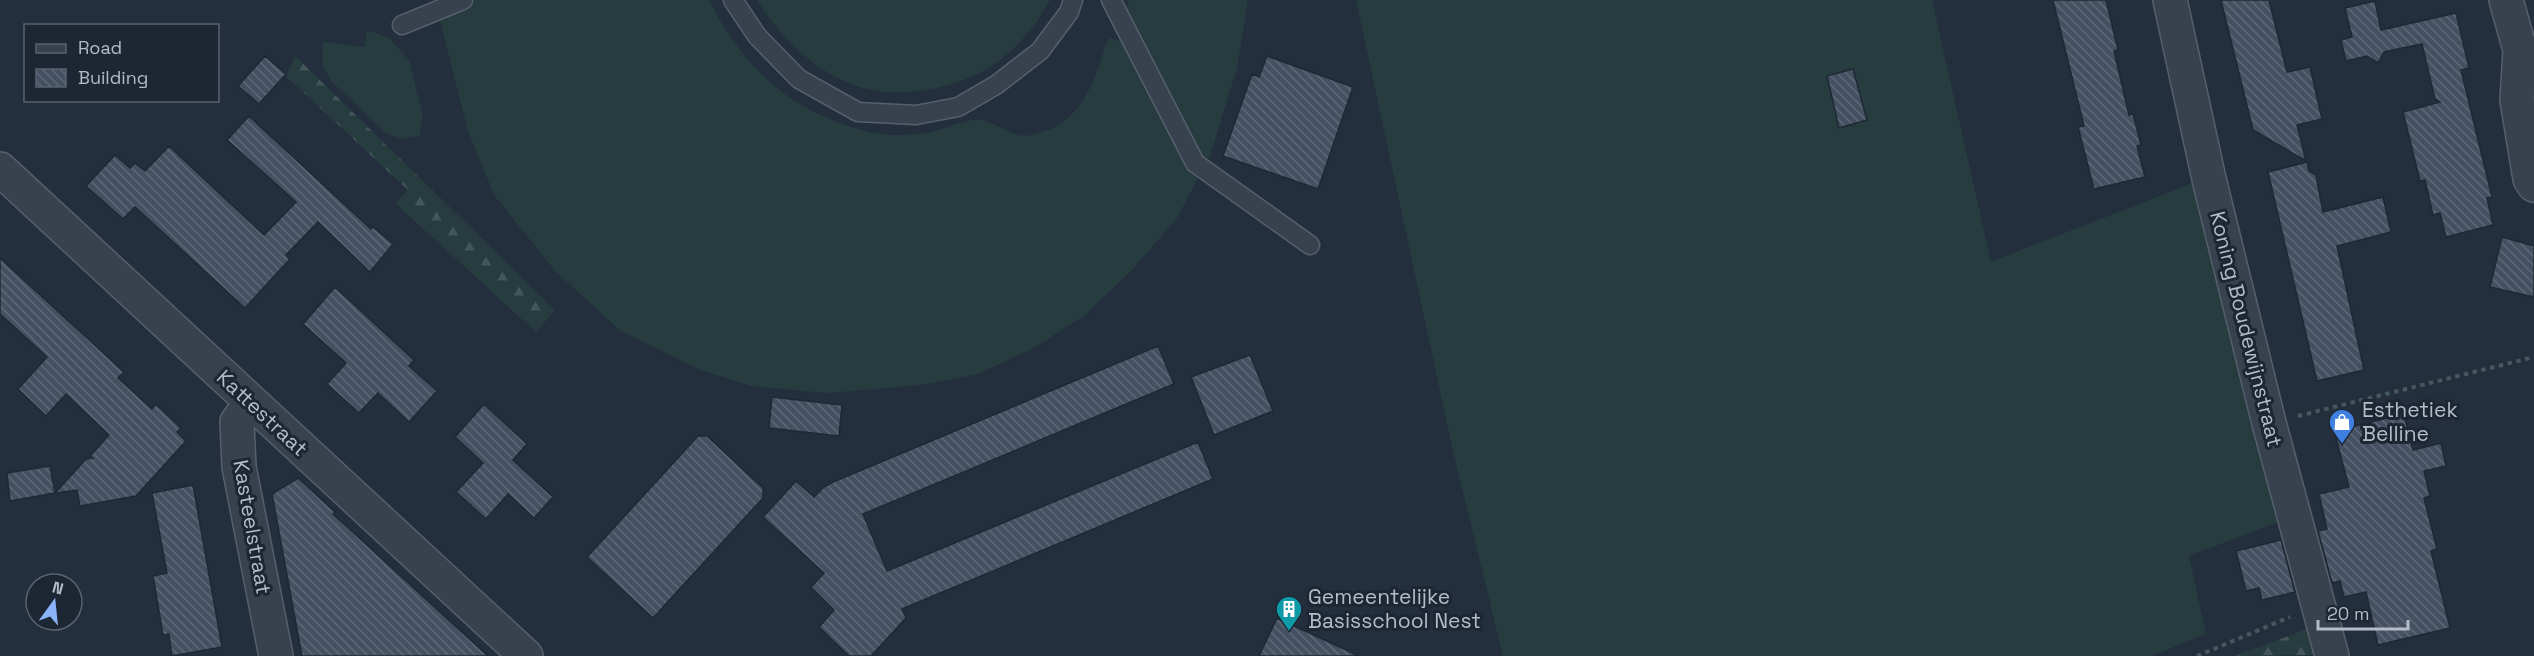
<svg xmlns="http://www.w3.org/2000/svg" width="2534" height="656" viewBox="0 0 2534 656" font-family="'Space Grotesk',sans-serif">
  <defs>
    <pattern id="forest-firs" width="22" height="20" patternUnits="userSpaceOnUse" patternTransform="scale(1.5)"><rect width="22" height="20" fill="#263c3f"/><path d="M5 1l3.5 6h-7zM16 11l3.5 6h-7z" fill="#435659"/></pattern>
    <pattern id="building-back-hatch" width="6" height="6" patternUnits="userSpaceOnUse" patternTransform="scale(1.5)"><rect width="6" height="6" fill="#455162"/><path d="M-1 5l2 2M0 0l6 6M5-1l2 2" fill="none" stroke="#5d6877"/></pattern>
  </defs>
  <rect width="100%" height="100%" fill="#242f3e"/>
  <path fill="#263c3f" d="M 438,0 L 709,0 C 740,60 778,101 842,124 C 860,130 881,136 900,135 C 909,134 919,134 928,133 C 942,130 968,118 981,120 C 996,122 1009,135 1024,136 C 1028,136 1034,134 1037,133 C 1080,125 1095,81 1106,44 L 1110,38 L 1119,41 L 1129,0 L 1248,0 L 1237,68 L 1210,156 L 1177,218 L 1131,271 L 1085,315 L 1034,348 L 978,374 L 921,385 L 827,393 L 751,386 L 698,369 L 621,331 L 556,272 L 494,195 L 468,131 L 437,9 Z
    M 757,0 L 1050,0 C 1020,54 979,84 918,91 C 898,93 879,93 859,87 C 815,72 781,38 757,0 Z
    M 1356,0 L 1932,0 L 1991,262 L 2192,183 L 2283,520 L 2189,556 L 2206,634 L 2152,656 L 1503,656 L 1452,447 Z
    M 367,30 L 389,38 L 409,60 L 423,117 L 419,136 L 399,139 L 385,132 L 331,81 L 322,63 L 323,42 L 365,47 Z"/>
  <path fill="url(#forest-firs)" d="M 295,56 L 555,310 L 536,332 L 395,203 L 408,190 L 286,76 Z
    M 2307,629 L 2316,655 L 2235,656 Z"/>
  <path fill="url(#building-back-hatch)" stroke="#1f2835" stroke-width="1.5" d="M 2053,0 L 2106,0 L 2118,50 L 2114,51 L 2129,115 L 2133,114 L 2141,145 L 2137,146 L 2145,177 L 2094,189 L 2078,127 L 2084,126 Z
    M 2221,0 L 2269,0 L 2287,72 L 2310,67 L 2322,119 L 2297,125 L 2306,161 L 2253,130 Z
    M 2375,1 L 2381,30 L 2456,13 L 2469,68 L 2461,70 L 2492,197 L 2487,198 L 2493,225 L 2446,237 L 2440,213 L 2433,215 L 2425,180 L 2420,181 L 2403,112 L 2440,102 L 2435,99 L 2422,44 L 2384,52 L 2378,63 L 2367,56 L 2346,61 L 2341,40 L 2352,37 L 2345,8 Z
    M 265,56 L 286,74 L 259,104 L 238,86 Z
    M 1267,56 L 1353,87 L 1318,189 L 1223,156 L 1252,74 L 1259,77 Z
    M 1853,69 L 1867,120 L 1839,128 L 1827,76 Z
    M 249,116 L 371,229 L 373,227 L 393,244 L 370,272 L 318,222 L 286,255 L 290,259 L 245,308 L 135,207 L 123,219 L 86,186 L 115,155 L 130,168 L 135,163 L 145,171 L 169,146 L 264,235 L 296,202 L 227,140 Z
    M 2307,162 L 2309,171 L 2316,175 L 2323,212 L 2383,197 L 2391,232 L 2337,246 L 2364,370 L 2317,381 L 2268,172 Z
    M 2502,237 L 2534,246 L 2534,297 L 2490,287 Z
    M 0,258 L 124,372 L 118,378 L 152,409 L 156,404 L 181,428 L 177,432 L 186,441 L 136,496 L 80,506 L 77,490 L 55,493 L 86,459 L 93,458 L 90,456 L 109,435 L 66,394 L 46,416 L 18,389 L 47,357 L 0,314 Z
    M 335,287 L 414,360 L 409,366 L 437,391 L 409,422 L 378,393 L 359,413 L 327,384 L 346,363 L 303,324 Z
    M 1158,346 L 1174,384 L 863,514 L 887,571 L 1198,442 L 1213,479 L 902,609 L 906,618 L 871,656 L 849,656 L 819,627 L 834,610 L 811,587 L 824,573 L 763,517 L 796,481 L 814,497 L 824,487 L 833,482 Z
    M 1250,355 L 1273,411 L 1214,435 L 1191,377 Z
    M 772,397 L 842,405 L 839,436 L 769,428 Z
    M 484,404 L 527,444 L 513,460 L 553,497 L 534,518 L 508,494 L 486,519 L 456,492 L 483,463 L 455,437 Z
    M 2404,414 L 2413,450 L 2441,443 L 2446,466 L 2424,471 L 2430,496 L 2424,498 L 2437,549 L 2431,551 L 2450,628 L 2378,645 L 2366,592 L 2344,597 L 2340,581 L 2332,583 L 2318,531 L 2327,529 L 2319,494 L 2349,487 L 2334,431 Z
    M 698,436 L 707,436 L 763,488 L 763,498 L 653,618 L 587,557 Z
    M 50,466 L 55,493 L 10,501 L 7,473 Z
    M 298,478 L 335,512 L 333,514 L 488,656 L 302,656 L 272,494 Z
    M 193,485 L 222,647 L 172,656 L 169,634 L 163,635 L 153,576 L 167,573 L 152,493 Z
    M 2281,540 L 2295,592 L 2262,600 L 2259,588 L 2246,591 L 2236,551 Z
    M 1277,618 L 1359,656 L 1259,656 Z"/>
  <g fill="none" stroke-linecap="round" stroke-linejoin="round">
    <g stroke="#565f6c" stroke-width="21">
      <path id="lane" d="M 733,0 L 757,36 L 799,79 L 858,112 L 916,115 L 958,107 L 996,85 L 1040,51 L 1069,12 L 1073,0
        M 1111,0 L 1195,163 L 1310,245
        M 402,25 L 463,0"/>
    </g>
    <g stroke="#565f6c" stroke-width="36">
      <path id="street" d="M 2170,0 L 2209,179 L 2269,423 L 2332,656
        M 2506,0 L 2520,50 L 2534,54
        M 2520,50 L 2517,100 L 2530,179 L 2534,185
        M 0,169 L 526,656
        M 251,403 L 237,422 L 239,467 L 276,656"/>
    </g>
    <path stroke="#44595c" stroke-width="4" stroke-dasharray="4.5 4.5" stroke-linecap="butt" d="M 2298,416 L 2534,357
      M 2197,656 L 2290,617"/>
    <use href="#lane" stroke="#38414e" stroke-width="18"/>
    <use href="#street" stroke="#38414e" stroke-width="33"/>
  </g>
  <defs>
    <g id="shop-pin" transform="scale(1.35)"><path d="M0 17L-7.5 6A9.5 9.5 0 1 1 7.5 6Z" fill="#3f7fe0" stroke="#1d2633"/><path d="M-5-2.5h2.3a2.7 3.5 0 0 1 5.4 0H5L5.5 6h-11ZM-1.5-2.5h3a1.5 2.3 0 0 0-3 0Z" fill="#fff"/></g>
    <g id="building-pin" transform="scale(1.35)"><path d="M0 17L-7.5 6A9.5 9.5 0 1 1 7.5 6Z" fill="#0f9aa8" stroke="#1d2633"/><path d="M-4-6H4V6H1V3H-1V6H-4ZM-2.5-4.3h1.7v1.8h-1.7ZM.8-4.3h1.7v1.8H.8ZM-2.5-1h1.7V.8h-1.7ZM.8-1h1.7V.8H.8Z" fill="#fff"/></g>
  </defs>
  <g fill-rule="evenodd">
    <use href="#shop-pin" x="2342" y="422"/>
    <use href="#building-pin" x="1289" y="609"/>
  </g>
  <g text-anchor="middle" stroke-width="6" stroke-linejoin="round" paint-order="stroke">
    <g font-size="21" fill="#b4bcc9" stroke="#1d2633">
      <text transform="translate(2246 329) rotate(76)" y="7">Koning Boudewijnstraat</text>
      <text transform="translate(262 413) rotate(43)" y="7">Kattestraat</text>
      <text transform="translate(252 527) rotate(80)" y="7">Kasteelstraat</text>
    </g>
    <g font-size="21" fill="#b4bcc9" stroke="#1d2633" text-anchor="start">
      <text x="2362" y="417">Esthetiek<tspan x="2362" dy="24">Belline</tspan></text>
      <text x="1308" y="604">Gemeentelijke<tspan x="1308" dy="24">Basisschool Nest</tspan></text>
    </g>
  </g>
  <rect x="24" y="24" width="195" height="78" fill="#1d2633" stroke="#59626f" stroke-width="1.5"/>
  <rect x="36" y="44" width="30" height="9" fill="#38414e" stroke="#59626f" stroke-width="1.5"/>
  <text x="78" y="54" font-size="18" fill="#b4bcc9">Road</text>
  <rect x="36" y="69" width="30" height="18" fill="url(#building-back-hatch)" stroke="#59626f" stroke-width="1.5"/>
  <text x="78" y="84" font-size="18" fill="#b4bcc9">Building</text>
  <g transform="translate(54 602) rotate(15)"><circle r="28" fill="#1d2633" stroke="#59626f" stroke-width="1.5"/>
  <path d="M0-4.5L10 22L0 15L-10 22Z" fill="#8ab4f8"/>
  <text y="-9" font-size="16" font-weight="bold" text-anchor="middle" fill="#b4bcc9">N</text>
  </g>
  <path d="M2318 620v9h90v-9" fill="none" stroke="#b4bcc9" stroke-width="3"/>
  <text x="2327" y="620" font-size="18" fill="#b4bcc9" stroke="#1d2633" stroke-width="4.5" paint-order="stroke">20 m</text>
</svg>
